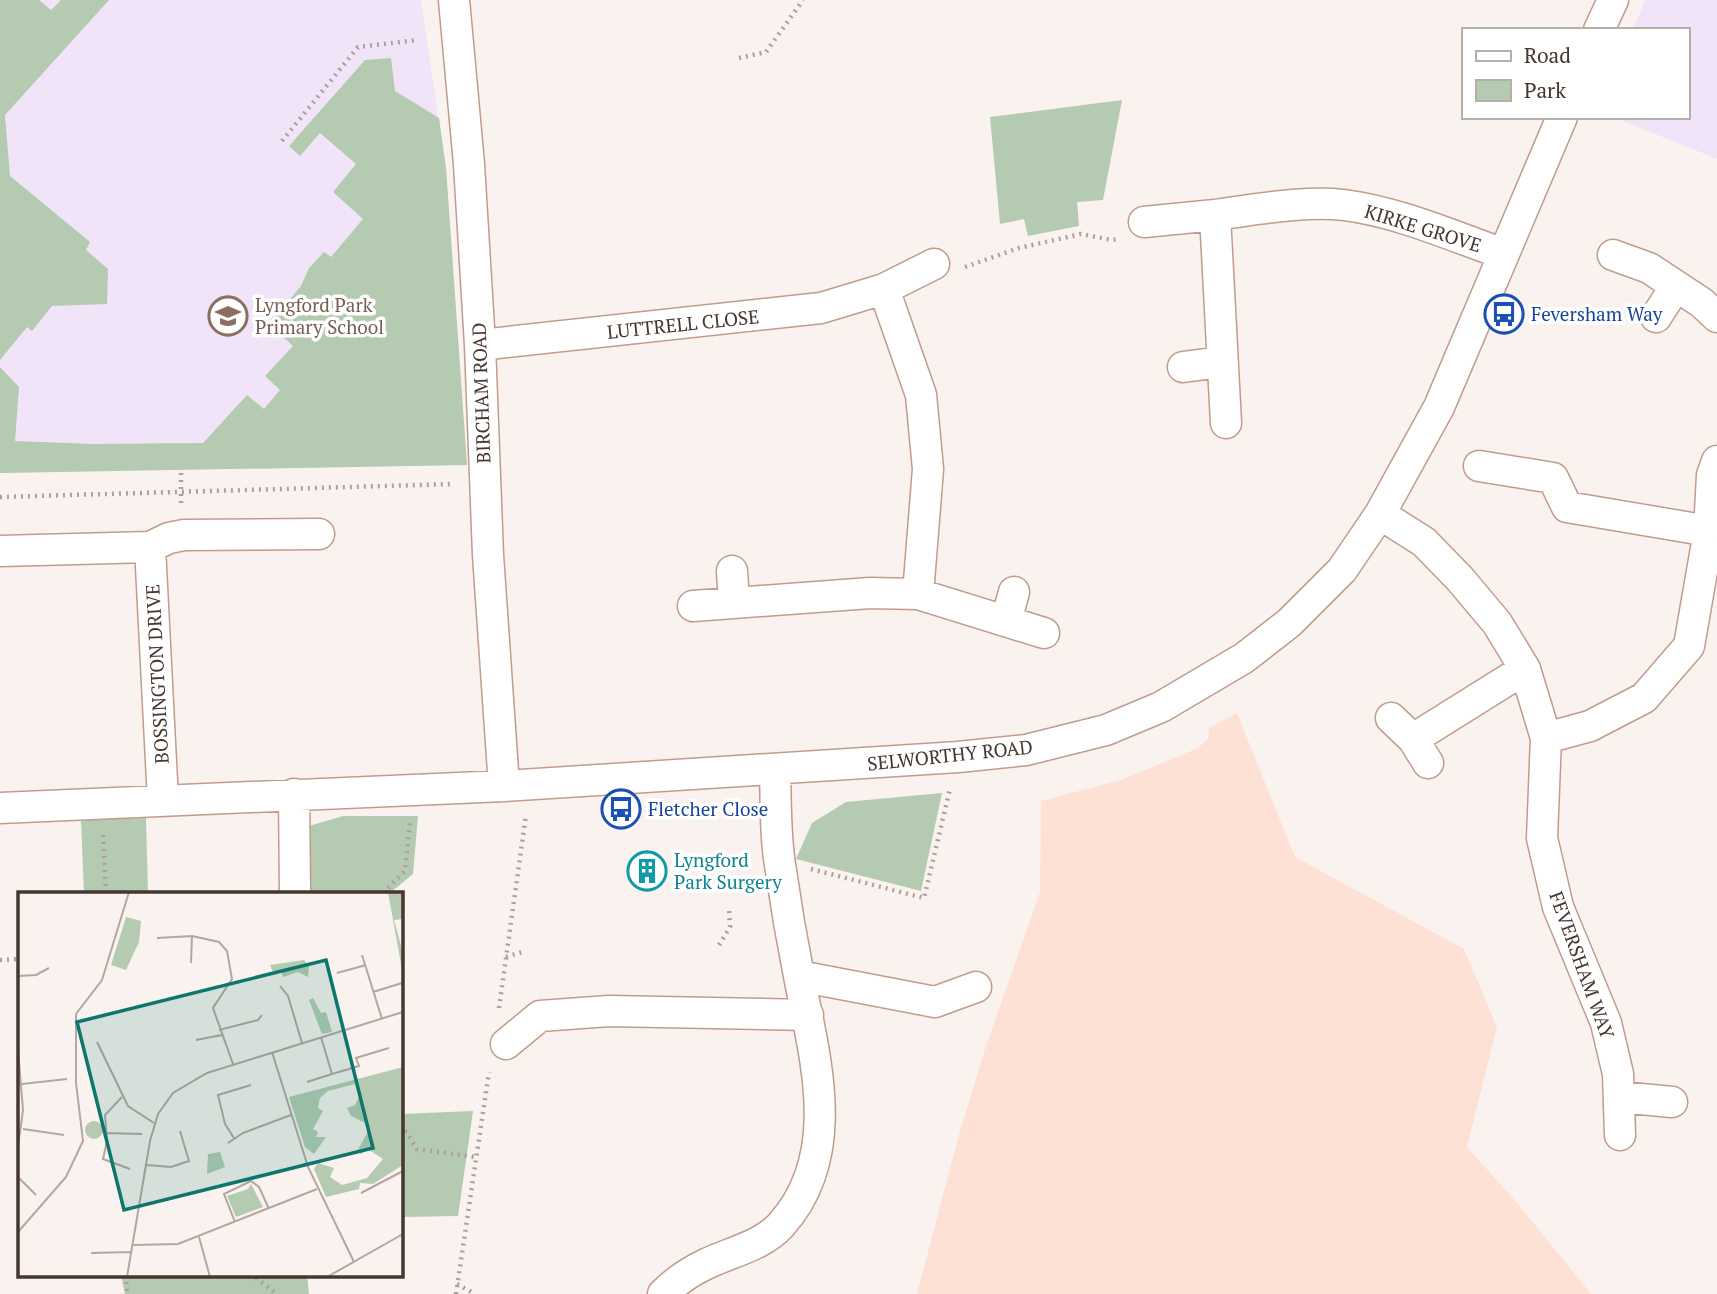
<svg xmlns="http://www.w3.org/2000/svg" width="1717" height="1294" viewBox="0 0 1717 1294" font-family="'PT Serif',serif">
  <rect width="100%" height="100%" fill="#faf2ef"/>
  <path fill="#fee1d5" d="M 1237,713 L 1295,857 L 1464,949 L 1497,1027 L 1467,1147 L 1518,1204 L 1591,1294 L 917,1294 L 958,1138 L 984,1052 L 1040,892 L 1041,801 L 1121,780 L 1198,748 L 1208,739 L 1209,728 Z"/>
  <path fill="#f2e4f8" d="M 0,0 L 421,0 L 446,168 L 467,465 L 0,473 Z
    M 1645,0 L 1717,0 L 1717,159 L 1613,117 L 1687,117 L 1687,30 L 1633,30 Z"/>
  <path fill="#b4cab1" d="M 0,0 L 39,0 L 51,10 L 61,0 L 109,0 L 5,115 L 10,176 L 90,242 L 86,250 L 108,269 L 107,304 L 52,306 L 32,331 L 27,327 L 0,360 Z
    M 391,58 L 395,91 L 439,118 L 446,168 L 467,465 L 0,473 L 0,367 L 19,387 L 15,441 L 93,444 L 203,443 L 247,395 L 264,409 L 280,390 L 265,376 L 293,346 L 269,324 L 301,286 L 309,268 L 324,252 L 331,257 L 363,219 L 333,192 L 356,164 L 320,133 L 300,156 L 289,146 L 365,60 Z
    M 1122,100 L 1103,200 L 1077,202 L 1079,226 L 1028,236 L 1024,219 L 1000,224 L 990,117 Z
    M 942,793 L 921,891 L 796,859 L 812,823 L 846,802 Z
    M 343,816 L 418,816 L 413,874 L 390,893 L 304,893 L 304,858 L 309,826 Z
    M 146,818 L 148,893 L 84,893 L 81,820 Z
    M 473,1111 L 458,1216 L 401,1217 L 401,1114 Z
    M 121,1275 L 307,1275 L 309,1294 L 125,1294 Z"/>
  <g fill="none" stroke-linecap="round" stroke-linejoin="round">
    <g stroke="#c19c8d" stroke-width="33">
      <path id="minor" d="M 454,0 L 469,164 L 480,345 L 488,555 L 504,786
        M 1599,30 L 1613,0
        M 1144,222 L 1215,215
        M 1613,255 L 1649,268 L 1702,303 L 1717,317
        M 1656,317 L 1676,286
        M 480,345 L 821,308 L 884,289 L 934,264
        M 1183,367 L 1221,362
        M 1226,423 L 1215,215 C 1254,210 1306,200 1344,205 C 1399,212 1452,236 1504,254
        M 1479,466 L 1553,478 L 1567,507 L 1709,531
        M 1380,514 L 1424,542 L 1460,579 L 1497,623 L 1525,669 L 1546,738 L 1542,838 L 1558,907 L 1606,1023 L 1618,1074 L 1620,1135
        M 150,547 L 169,538 L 184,535 L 319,534
        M 0,551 L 150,547 L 163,801
        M 732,571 L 734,603
        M 918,594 L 1044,633
        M 693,606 L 870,593 L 918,594 L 928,469 L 921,395 L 884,289
        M 1006,621 L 1014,592
        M 1391,718 L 1413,739 L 1428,763
        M 1546,738 L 1590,726 L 1644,698 L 1689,646 L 1709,531 L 1712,475 L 1717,461
        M 1413,739 L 1525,669
        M 294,794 L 295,893
        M 0,808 L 504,786 L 958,757 L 1026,750 L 1106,730 L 1161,707 L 1244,658 L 1289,623 L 1342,570 L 1380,514 L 1439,407 L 1562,117
        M 799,976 L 935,1002 L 976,987
        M 506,1044 L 540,1016 L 609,1011 L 808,1015
        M 1620,1097 L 1672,1102
        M 663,1294 C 676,1281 689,1272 706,1264 C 731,1252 762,1246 781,1225 C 844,1155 815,1058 799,976 C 792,941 786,906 781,871 C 775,839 776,803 775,770"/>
    </g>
    <path stroke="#aca09c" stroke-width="4.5" stroke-dasharray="2 5" stroke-linecap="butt" d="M 739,58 L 766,52 L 803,0
      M 282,141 L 358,47 L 417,40
      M 965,267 L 1019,248 L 1081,234 L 1111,240 L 1119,239
      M 0,497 L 454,484
      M 181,503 L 181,470
      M 103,835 L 106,893
      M 811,869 L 924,898 L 950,789
      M 383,893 L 405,871 L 410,821
      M 719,945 L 730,927 L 729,909
      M 506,957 L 522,952
      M 0,960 L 19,959
      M 499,1008 L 526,815
      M 401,1125 L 417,1149 L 475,1157
      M 126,1275 L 127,1294
      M 242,1275 L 256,1278 L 277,1294
      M 457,1284 L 475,1294
      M 456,1294 L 489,1072"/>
    <use href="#minor" stroke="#fff" stroke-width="30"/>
  </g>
  <defs>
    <g id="bus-ring" transform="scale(2.0125)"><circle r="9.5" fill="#fff" stroke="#1a4fb4" stroke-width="1.5"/><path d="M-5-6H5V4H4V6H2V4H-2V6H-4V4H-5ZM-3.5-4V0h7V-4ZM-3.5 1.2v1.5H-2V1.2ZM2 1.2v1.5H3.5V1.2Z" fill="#1a4fb4"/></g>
    <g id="school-ring" transform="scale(2.0125)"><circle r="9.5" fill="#fff" stroke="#8d6e63" stroke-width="1.5"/><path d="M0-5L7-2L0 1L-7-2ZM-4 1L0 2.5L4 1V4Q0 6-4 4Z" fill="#8d6e63"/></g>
    <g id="building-ring" transform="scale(2.0125)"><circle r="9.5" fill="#fff" stroke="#0f9aa8" stroke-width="1.5"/><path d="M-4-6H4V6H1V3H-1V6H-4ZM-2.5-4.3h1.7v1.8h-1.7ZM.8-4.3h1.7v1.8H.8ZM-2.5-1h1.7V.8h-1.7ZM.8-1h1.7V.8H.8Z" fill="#0f9aa8"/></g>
  </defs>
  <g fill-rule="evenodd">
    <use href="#bus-ring" x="1504" y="314"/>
    <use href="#school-ring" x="228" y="316"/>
    <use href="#bus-ring" x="621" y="809"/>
    <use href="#building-ring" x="647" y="871"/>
  </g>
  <g text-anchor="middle" stroke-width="7" stroke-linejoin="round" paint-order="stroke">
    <g font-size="19" fill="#463630" stroke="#fff">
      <text transform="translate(1423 228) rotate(17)" y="7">KIRKE GROVE</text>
      <text transform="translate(683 324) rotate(-6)" y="7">LUTTRELL CLOSE</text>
      <text transform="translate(481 393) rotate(-92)" y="7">BIRCHAM ROAD</text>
      <text transform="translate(157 674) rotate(-93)" y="7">BOSSINGTON DRIVE</text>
      <text transform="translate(950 755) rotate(-6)" y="7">SELWORTHY ROAD</text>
      <text transform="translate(1582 965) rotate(70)" y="7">FEVERSHAM WAY</text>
    </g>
    <g font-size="19" fill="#785e54" stroke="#fff" text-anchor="start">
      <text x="255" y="312">Lyngford Park<tspan x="255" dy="22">Primary School</tspan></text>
    </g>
    <g font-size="19" fill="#164399" stroke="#fff" text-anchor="start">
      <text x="1531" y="321">Feversham Way</text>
      <text x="648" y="816">Fletcher Close</text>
    </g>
    <g font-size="19" fill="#0d838f" stroke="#fff" text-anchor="start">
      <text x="674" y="867">Lyngford<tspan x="674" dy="22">Park Surgery</tspan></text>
    </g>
  </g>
  <g transform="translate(18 892)">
    <rect width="385" height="385" fill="#faf2ef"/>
    <path d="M 370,0 L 385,0 L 385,27 L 376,28 L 385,61 L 385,83 ZM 108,25 L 123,29 L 121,50 L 108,78 L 93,73 ZM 286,68 L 291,75 L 290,85 L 280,80 L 265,85 L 263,78 L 255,80 L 252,73 ZM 295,106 L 303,121 L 308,120 L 314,140 L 304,142 L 291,108 ZM 385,175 L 385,273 L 355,292 L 342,291 L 341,297 L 308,305 L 296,277 L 300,271 L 316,276 L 312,285 L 324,293 L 349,286 L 365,267 L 348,256 L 344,262 L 339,260 L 350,239 L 347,231 L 333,224 L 329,216 L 337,213 L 342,203 L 337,192 L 310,199 L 302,206 L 300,216 L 305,219 L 295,237 L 300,240 L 298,245 L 308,245 L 296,262 L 287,255 L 271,205 ZM67 238a9 9 0 1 1 18 0a9 9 0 1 1-18 0ZM 202,260 L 207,275 L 189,282 L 190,262 ZM 233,292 L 245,315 L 218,325 L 209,304 L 230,297 Z" fill="#b4cab1"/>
    <path fill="none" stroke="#b2a7a3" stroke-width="2" d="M 139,46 L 174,44M 344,63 L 364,127M 173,71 L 174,44 L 201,50 L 209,59 L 214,87 L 195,116 L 215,172M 319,81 L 348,73M 0,84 L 18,83 L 31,76M 262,94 L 270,104 L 284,151M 355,100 L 384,91M 201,138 L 240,128 L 244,123M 303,145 L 314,182 L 341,174 L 338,166 L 371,156M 178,148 L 204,143M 79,150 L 110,214 L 136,231M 0,157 L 5,218 L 0,255M 254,160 L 290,275 L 336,370M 289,190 L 314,182M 4,192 L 49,187M 104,205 L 87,223 L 89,249 L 85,267 L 112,277M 5,237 L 46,243M 88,241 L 124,242M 216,246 L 207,232 L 200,203 L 233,193M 210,251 L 225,241 L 273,223M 128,273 L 153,275 L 171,269 L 162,239M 0,285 L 18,303M 343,301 L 385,279M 217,330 L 206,302 L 233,289 L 241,295 L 251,317M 0,340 L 48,285 L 65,249 L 58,191 L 58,122 L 84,88 L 111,0M 181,345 L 192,385M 115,353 L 160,352 L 299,297M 73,361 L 113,360M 109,385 L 132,249 L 140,222 L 155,201 L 189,181 L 385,120M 309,385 L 385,342"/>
    <path fill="#0f766e" fill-opacity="0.15" stroke="#0f766e" stroke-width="3.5" d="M 308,68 L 355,256 L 106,318 L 59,130 Z"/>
    <rect width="385" height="385" fill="none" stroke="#463630" stroke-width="3.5"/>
  </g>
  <rect x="1462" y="28" width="228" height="91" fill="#ffffff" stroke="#b5afac" stroke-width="2"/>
  <rect x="1476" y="51" width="35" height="10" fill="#ffffff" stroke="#b5afac" stroke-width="2"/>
  <text x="1524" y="63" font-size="21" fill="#463630">Road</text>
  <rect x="1476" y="80" width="35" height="21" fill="#b4cab1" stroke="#b5afac" stroke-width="2"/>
  <text x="1524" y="98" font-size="21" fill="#463630">Park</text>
</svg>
